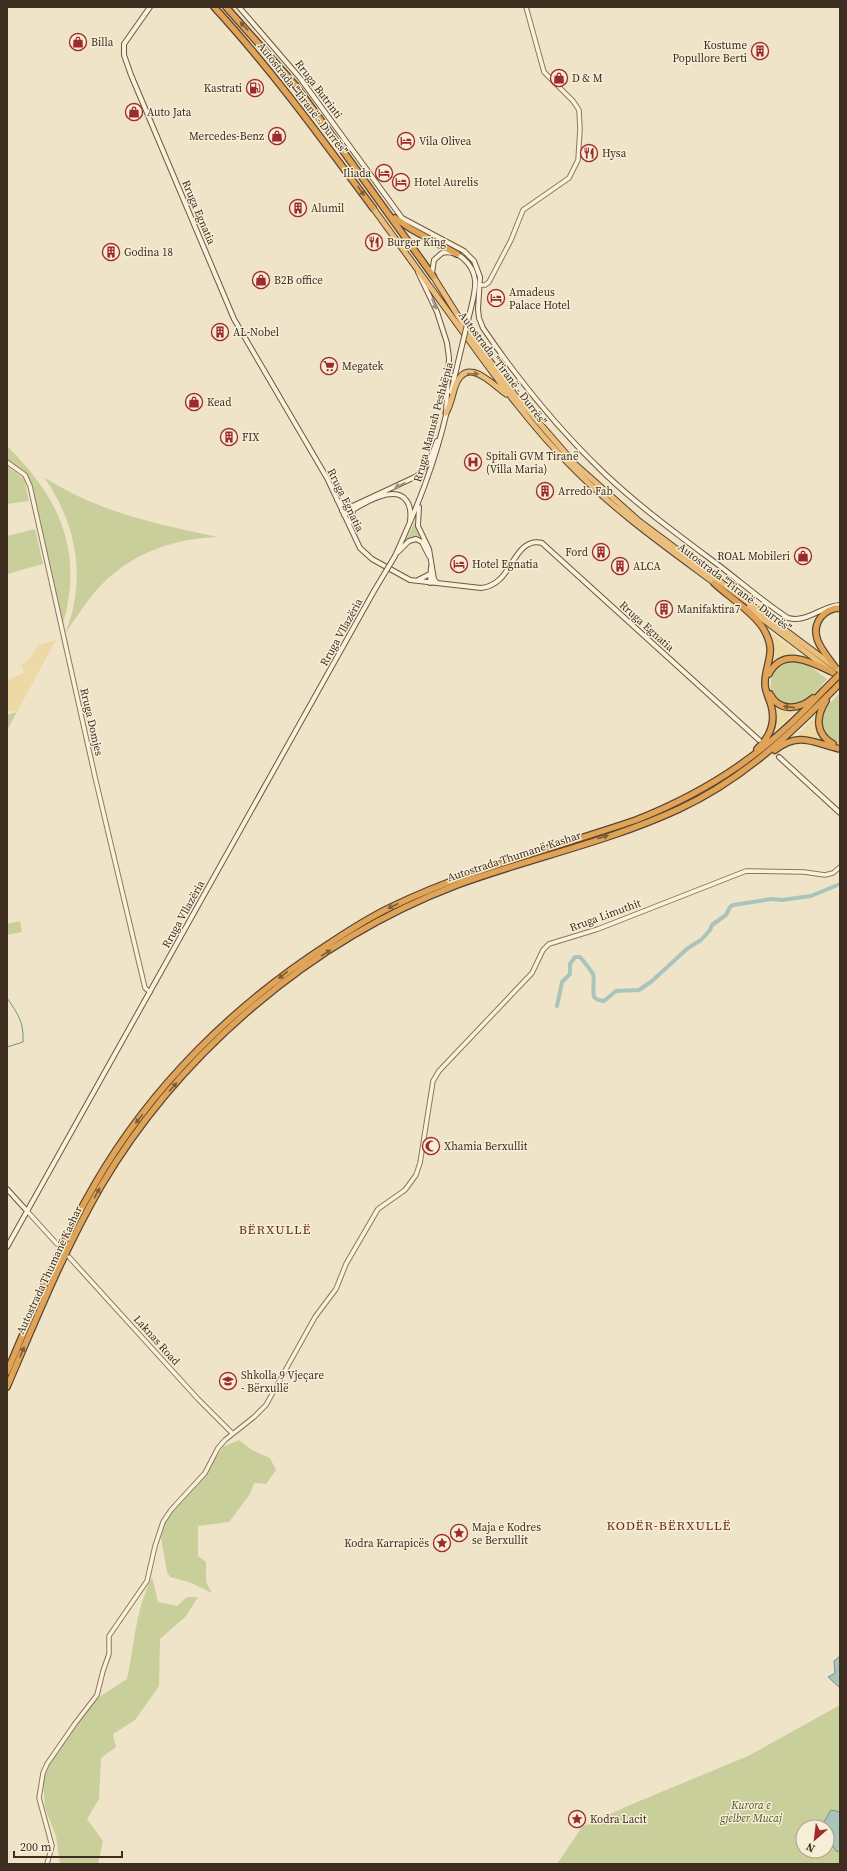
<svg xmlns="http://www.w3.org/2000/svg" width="847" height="1871" viewBox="0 0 847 1871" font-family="'Source Serif 4',serif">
  <rect width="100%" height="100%" fill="#f0e4c8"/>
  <path fill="#c9cf9b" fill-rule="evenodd" d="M 7,446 C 59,498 84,549 63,624 L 29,477 L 24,471 L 7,461 Z
    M 7,466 L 24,479 L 29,501 L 7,504 Z
    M 44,477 C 97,512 157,524 218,537 C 167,539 122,557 90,598 C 81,610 73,622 65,634 C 87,580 77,524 44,477 Z
    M 416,519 L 420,537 L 405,542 Z
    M 35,529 L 43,564 L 7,574 L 7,536 Z
    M 792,661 L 807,664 L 827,679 C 820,687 811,700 800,704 C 769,714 757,670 792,661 Z
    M 840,693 L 840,744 C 833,743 828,740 825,734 C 816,717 828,704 840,693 Z
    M 17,712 L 7,730 L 7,715 Z
    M 20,921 L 22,932 L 7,935 L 7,924 Z
    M 223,1383 L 234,1383 L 234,1390 L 223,1389 Z
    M 239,1440 L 252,1450 L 270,1458 L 276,1470 L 266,1484 L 254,1483 L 250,1494 L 229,1522 L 198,1526 L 198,1556 L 206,1562 L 206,1582 L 212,1593 L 189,1582 L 170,1577 L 167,1572 L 161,1538 L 166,1519 L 198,1485 L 223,1447 Z
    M 152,1577 L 158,1602 L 177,1606 L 187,1597 L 198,1597 L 186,1616 L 160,1639 L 159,1686 L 135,1720 L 113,1734 L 116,1747 L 101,1758 L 99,1799 L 87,1819 L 103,1841 L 98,1864 L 60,1864 L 56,1836 L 45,1808 L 43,1781 L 49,1764 L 76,1722 L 99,1697 L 127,1679 C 135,1642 135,1612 152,1577 Z
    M 840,1705 L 840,1864 L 557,1864 L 582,1827 L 630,1805 L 748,1756 ZM 803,1827 L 827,1827 L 827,1851 L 803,1851 Z"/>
  <path fill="#ecd9a5" d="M 770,632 L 796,651 L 794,656 L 783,658 L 771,667 L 773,653 Z
    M 56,640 L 17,712 L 7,711 L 7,680 L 26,672 L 23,670 L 22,665 L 30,658 L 38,645 Z
    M 771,701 L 783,709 L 797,710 L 771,734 Z
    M 816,716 L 817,728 L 822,741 L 811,738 L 793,739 Z"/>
  <path fill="#a9c4bc" stroke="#6f938a" d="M 840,1656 L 840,1688 L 828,1677 L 835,1673 L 834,1661 Z
    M 831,1810 L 840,1812 L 840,1852 L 836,1851 L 827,1837 L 827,1827 L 825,1827 L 824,1822 Z"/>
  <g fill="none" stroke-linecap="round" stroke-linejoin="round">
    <path stroke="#6f938a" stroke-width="1" d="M 7,998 C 18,1014 24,1022 23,1042 L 7,1047"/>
    <path stroke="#a9c4bc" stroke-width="4" d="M 557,1006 L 562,982 L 570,974 L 570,964 L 575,957 L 580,957 C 582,959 592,972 593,974 C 595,982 592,989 594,997 L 598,1000 L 604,1001 L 616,991 L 639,990 L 652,981 L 688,948 L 701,940 L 710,930 L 712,925 L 726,915 L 730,907 L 733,905 L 772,899 L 782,900 L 811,896 L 840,884"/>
    <path stroke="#ccc0a6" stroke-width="4" stroke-dasharray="4 2" stroke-linecap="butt" d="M 768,748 L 779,757"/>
    <g stroke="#8d765c" stroke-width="5.5">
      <path id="tertiary" d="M 481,285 L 485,285 L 489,282 L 511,240 L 523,210 L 569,178 L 578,160 L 580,129 L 579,110 L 573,101 L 544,72 L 526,7
        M 7,462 L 25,475 L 30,486 L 95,777 L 145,988 L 150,992
        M 27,1211 L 57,1244
        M 69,1257 L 198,1399 L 232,1433
        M 47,1864 L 52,1846 L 39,1798 L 43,1773 L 47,1764 L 74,1725 L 97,1695 L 103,1671 L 109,1654 L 109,1636 L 147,1581 L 155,1546 L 163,1522 L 171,1510 L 205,1473 L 218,1448 L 225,1440 L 254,1417 L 266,1405 L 315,1317 L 336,1289 L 346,1264 L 378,1209 L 405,1190 L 416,1175 L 420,1163 L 433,1081 L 439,1071 L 532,973 L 543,950 L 549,944 L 598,929 L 746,871 L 804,872 L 825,875 L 833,873 L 840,867"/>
    </g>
    <g stroke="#6f573f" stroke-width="6">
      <path id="secondary" d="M 150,7 L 124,44 L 124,55 L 131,75 L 234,319 L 327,478 L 360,548 L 372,559 L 410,580 L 481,588 C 489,587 494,585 500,579 C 513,567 520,537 542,543 L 759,740
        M 239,7 L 300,78 L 402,218 L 464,251 L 474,261 L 480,277 L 478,309 L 479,318 L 483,328 C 519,381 559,430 605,474 C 641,508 681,537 721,567 C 743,584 765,603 788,618 C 808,623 821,606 840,605
        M 418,272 L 437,312 L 447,343 L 449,358 L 446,412
        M 432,273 L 434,260 L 442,253 C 458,249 473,264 475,280 C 476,289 473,299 471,308
        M 451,392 L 459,358
        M 337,500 L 344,504 L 353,506
        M 419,507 L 418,526 L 429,549 L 434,579 L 437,583
        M 342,511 L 417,476 L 429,462 L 437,441
        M 344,515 C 358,507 393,483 406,500 C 411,506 411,513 410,521
        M 349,525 L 353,511
        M 398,552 L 409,541 L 416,539 L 422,542 L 429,556
        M 395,556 C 417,508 435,463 447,411
        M 418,580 L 430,574
        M 430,583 L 431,567
        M 779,757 L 840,813
        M 7,1189 L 27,1211
        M 7,1247 L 374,591"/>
    </g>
    <g stroke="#5b4430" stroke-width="7">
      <path id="trunk" d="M 373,208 C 402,248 431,288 460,328 C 495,376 529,424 571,466 C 615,511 666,547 716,584
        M 433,276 L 465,327 L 515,395 L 575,464 L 639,521 L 840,671
        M 446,413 C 451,405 452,396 455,387 C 466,354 492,384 506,394
        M 748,608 L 840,678"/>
    </g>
    <g stroke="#5b4430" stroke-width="8">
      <path id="motorway" d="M 214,7 C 272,70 322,139 373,208
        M 226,7 L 297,87 L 433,276
        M 395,218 L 411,229 L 457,254
        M 714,583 C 729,597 753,612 763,628 C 778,653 765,661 765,684 C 765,691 769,698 771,705 C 776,722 770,737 757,749
        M 835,667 C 825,653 807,635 821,617 C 826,611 832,608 840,608
        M 769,674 C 783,646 813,663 832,672
        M 770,694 C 779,712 799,710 813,698
        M 826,701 C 816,716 815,734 833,744
        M 775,750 C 800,731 813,743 840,749
        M 7,1372 C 34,1308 60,1244 95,1184 C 151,1087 233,1006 327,945 C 348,931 368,918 391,907 C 470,869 554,848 636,820 C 712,790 768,751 823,691
        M 7,1387 C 36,1319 64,1250 101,1186 C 180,1052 312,940 457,885 C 530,858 608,842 679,809 C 742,780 792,733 840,683"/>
    </g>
    <use href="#tertiary" stroke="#faf1dc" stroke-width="3.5"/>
    <use href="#secondary" stroke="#faf1dc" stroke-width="4"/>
    <use href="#trunk" stroke="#eabe7c" stroke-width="5"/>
    <use href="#motorway" stroke="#e0a458" stroke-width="5.5"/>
    <g stroke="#6f573f" stroke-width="6" stroke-linecap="butt">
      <path id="secondary-bridge" d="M 459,358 L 471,308
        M 374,591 L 395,556"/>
    </g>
    <g stroke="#5b4430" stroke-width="8" stroke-linecap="butt">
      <path id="motorway-bridge" d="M 823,691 L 840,674"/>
    </g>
    <use href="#secondary-bridge" stroke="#faf1dc" stroke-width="4"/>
    <use href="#motorway-bridge" stroke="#e0a458" stroke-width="5.5"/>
  </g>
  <defs><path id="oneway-solid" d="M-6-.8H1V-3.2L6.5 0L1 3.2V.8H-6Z"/></defs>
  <g fill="#7e5d36">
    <use href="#oneway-solid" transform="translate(244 26) rotate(-133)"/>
    <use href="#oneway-solid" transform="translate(361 191) rotate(54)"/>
    <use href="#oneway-solid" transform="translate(789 707) rotate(-174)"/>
    <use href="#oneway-solid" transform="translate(603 837) rotate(-18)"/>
    <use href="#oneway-solid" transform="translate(393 906) rotate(155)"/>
    <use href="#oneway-solid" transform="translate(326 953) rotate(-32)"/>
    <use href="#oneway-solid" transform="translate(283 975) rotate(143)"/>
    <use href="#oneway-solid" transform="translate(173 1087) rotate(-49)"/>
    <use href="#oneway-solid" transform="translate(139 1119) rotate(128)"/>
    <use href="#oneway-solid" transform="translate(97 1193) rotate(-60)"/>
    <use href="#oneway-solid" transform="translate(22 1352) rotate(-67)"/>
  </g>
  <g fill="#9c907e">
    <use href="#oneway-solid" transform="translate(434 304) rotate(66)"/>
    <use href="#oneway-solid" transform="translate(400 485) rotate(155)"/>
  </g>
  <use fill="#8b6f49" href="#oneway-solid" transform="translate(473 374) rotate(1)"/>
  <defs>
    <g id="shop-ring" transform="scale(0.9)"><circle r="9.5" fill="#f7eed8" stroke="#9e2a2b" stroke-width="1.5"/><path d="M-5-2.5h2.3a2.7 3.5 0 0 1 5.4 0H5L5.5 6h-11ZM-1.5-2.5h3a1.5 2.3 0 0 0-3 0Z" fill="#9e2a2b"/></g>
    <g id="building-ring" transform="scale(0.9)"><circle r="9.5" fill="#f7eed8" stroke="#9e2a2b" stroke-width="1.5"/><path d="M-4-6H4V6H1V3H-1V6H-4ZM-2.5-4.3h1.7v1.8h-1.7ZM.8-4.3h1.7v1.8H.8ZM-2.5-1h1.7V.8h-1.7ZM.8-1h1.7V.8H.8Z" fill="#9e2a2b"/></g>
    <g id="fuel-ring" transform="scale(0.9)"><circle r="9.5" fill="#f7eed8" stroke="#9e2a2b" stroke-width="1.5"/><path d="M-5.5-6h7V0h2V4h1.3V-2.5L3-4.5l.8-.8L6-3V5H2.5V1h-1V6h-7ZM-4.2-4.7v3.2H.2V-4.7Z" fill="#9e2a2b"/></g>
    <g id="hotel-ring" transform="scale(0.9)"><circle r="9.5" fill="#f7eed8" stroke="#9e2a2b" stroke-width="1.5"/><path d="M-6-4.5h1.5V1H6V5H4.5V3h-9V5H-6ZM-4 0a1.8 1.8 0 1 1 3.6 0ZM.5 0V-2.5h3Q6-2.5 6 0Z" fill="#9e2a2b"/></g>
    <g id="restaurant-ring" transform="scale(0.9)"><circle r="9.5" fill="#f7eed8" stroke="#9e2a2b" stroke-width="1.5"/><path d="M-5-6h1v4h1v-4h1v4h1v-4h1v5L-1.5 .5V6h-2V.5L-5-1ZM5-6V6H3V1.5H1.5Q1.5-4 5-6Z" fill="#9e2a2b"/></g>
    <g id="supermarket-ring" transform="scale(0.9)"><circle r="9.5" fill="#f7eed8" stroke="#9e2a2b" stroke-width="1.5"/><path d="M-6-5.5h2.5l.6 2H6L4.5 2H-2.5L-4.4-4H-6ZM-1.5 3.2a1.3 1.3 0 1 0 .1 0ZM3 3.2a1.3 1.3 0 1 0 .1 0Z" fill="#9e2a2b"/></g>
    <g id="hospital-ring" transform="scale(0.9)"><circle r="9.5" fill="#f7eed8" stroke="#9e2a2b" stroke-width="1.5"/><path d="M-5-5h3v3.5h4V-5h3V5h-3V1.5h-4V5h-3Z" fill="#9e2a2b"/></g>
    <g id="mosque-ring" transform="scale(0.9)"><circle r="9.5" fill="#f7eed8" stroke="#9e2a2b" stroke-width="1.5"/><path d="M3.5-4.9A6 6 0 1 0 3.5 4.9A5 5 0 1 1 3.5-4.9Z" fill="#9e2a2b"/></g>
    <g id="school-ring" transform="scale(0.9)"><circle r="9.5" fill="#f7eed8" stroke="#9e2a2b" stroke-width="1.5"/><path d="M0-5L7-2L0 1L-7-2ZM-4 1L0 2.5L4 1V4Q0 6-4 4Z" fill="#9e2a2b"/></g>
    <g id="sight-ring" transform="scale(0.9)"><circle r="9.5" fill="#f7eed8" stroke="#9e2a2b" stroke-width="1.5"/><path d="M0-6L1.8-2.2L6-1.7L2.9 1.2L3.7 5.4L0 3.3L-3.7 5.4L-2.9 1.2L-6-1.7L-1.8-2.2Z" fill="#9e2a2b"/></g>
  </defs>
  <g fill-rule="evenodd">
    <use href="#shop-ring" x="78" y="42"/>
    <use href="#building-ring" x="760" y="51"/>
    <use href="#shop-ring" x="559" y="78"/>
    <use href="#fuel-ring" x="255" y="88"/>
    <use href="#shop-ring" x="134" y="112"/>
    <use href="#shop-ring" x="277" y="136"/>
    <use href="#hotel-ring" x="406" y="141"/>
    <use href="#restaurant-ring" x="589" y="153"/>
    <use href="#hotel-ring" x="384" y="173"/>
    <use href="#hotel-ring" x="401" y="182"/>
    <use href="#building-ring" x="298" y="208"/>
    <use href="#restaurant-ring" x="374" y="242"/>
    <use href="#building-ring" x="111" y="252"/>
    <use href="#shop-ring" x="261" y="280"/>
    <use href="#hotel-ring" x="496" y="298"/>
    <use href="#building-ring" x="220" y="332"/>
    <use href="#supermarket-ring" x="329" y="366"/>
    <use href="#shop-ring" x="194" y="402"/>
    <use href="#building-ring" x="229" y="437"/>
    <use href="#hospital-ring" x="473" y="462"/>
    <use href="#building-ring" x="545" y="491"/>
    <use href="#building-ring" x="601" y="552"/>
    <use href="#shop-ring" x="803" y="556"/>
    <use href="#hotel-ring" x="459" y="564"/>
    <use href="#building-ring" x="620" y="566"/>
    <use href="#building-ring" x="664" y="609"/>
    <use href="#mosque-ring" x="431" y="1146"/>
    <use href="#school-ring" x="228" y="1381"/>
    <use href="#sight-ring" x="459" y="1533"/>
    <use href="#sight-ring" x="442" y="1543"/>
    <use href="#sight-ring" x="577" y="1819"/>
  </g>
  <g text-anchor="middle" stroke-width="3" stroke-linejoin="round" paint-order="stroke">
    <g font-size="11" fill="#3d2e20" stroke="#f7eed8" text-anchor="start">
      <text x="91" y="46">Billa</text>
      <text x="747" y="49" text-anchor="end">Kostume<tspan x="747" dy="13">Popullore Berti</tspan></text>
      <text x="572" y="82">D &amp; M</text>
      <text x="242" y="92" text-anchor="end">Kastrati</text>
      <text x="147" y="116">Auto Jata</text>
      <text x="264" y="140" text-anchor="end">Mercedes-Benz</text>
      <text x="419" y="145">Vila Olivea</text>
      <text x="602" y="157">Hysa</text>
      <text x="371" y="177" text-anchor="end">Iliada</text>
      <text x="414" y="186">Hotel Aurelis</text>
      <text x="311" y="212">Alumil</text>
      <text x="387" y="246">Burger King</text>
      <text x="124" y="256">Godina 18</text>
      <text x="274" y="284">B2B office</text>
      <text x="509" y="296">Amadeus<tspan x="509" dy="13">Palace Hotel</tspan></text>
      <text x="233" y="336">AL-Nobel</text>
      <text x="342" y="370">Megatek</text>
      <text x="207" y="406">Kead</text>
      <text x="242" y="441">FIX</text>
      <text x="486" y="460">Spitali GVM Tiranë<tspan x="486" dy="13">(Villa Maria)</tspan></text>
      <text x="558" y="495">Arredo Fab</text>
      <text x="588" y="556" text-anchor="end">Ford</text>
      <text x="790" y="560" text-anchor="end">ROAL Mobileri</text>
      <text x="472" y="568">Hotel Egnatia</text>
      <text x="633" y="570">ALCA</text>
      <text x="677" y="613">Manifaktira7</text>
      <text x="444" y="1150">Xhamia Berxullit</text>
      <text x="241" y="1379">Shkolla 9 Vjeçare<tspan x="241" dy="13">- Bërxullë</tspan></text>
      <text x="472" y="1531">Maja e Kodres<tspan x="472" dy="13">se Berxullit</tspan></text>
      <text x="429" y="1547" text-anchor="end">Kodra Karrapicës</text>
      <text x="590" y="1823">Kodra Lacit</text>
    </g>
    <g font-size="11" fill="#3d2e20" stroke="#f7eed8">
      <text transform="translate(319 89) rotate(53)" y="4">Rruga Butrinti</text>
      <text transform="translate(303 98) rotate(52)" y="4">Autostrada "Tiranë - Durrës"</text>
      <text transform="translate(199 212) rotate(67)" y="4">Rruga Egnatia</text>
      <text transform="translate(503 368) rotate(53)" y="4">Autostrada "Tiranë - Durrës"</text>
      <text transform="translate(433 422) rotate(-75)" y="4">Rruga Manush Peshkëpia</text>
      <text transform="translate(346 500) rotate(64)" y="4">Rruga Egnatia</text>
      <text transform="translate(735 587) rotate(37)" y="4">Autostrada "Tiranë - Durrës"</text>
      <text transform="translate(647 626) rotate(42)" y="4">Rruga Egnatia</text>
      <text transform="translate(341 632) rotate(-61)" y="4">Rruga Vllazëria</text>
      <text transform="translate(92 722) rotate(77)" y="4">Rruga Domjes</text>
      <text transform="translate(514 856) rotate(-18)" y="4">Autostrada Thumanë Kashar</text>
      <text transform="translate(183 914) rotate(-61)" y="4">Rruga Vllazëria</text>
      <text transform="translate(605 915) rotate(-20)" y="4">Rruga Limuthit</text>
      <text transform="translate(49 1270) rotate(-65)" y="4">Autostrada Thumanë Kashar</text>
      <text transform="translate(157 1340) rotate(48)" y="4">Laknas Road</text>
    </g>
    <g font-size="11" font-style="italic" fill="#4d5a26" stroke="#f7eed8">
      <text x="751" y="1809">Kurora e<tspan x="751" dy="13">gjelber Mucaj</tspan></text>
    </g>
    <g font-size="13" letter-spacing="1" fill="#6b2e1e" stroke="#f7eed8">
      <text x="275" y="1234">BËRXULLË</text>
      <text x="669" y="1530">KODËR-BËRXULLË</text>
    </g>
  </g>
  <rect width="847" height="1871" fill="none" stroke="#3d2e20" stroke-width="16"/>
  <g transform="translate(815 1839) rotate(208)"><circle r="19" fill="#f7eed8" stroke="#ada18e"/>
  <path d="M0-3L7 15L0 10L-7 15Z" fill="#9e2a2b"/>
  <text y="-6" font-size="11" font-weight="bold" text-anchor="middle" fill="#3d2e20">N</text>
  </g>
  <path d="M14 1851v6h108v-6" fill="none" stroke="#3d2e20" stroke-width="2"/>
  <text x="20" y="1851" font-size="12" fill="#3d2e20" stroke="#f7eed8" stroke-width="3" paint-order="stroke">200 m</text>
</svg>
